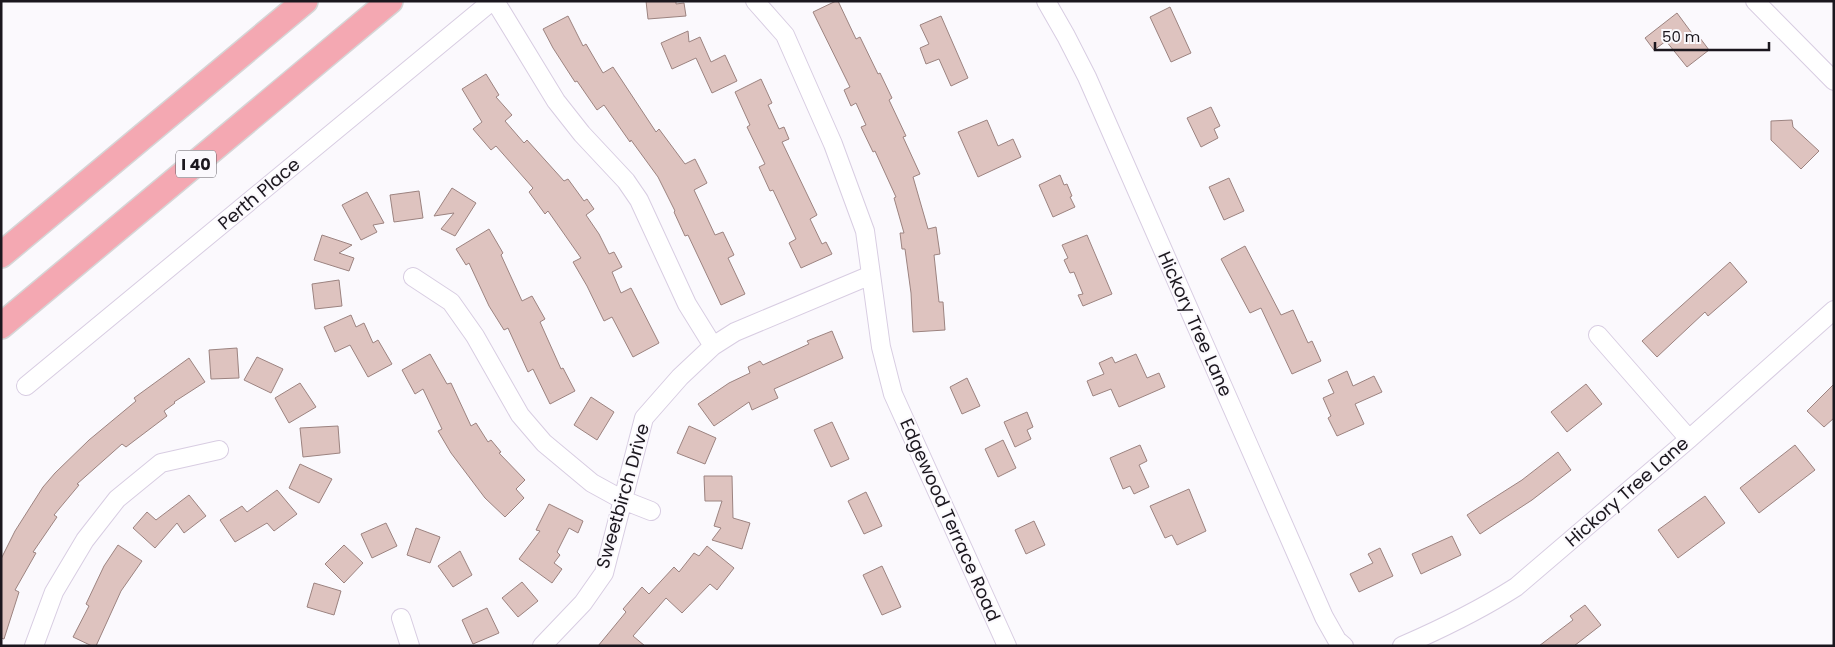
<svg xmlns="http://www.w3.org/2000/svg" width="1835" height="647" viewBox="0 0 1835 647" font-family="Poppins,sans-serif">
  <rect width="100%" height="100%" fill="#fbf9fd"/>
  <path fill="#dec3bf" stroke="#9c8380" d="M 646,1 L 676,1 L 676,4 L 684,3 L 686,16 L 648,19 Z
    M 836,1 L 838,1 L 856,39 L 860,37 L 878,74 L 880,73 L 892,98 L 889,100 L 906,136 L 903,137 L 920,174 L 913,177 L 928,229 L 936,227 L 940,254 L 934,255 L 939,302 L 943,302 L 945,330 L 913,332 L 911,293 L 905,249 L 902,249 L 900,233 L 904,233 L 894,198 L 896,197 L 875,151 L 873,152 L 861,127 L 866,125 L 856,103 L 851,106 L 844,90 L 850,87 L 813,12 Z
    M 1170,7 L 1191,53 L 1171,62 L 1150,17 Z
    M 1677,13 L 1694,36 L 1697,34 L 1709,50 L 1687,67 L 1666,41 L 1654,50 L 1645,38 Z
    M 568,16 L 583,46 L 586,44 L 603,73 L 613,67 L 656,132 L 659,129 L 685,164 L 695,159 L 707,183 L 694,190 L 715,235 L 723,232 L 734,255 L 728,258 L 745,294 L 721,305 L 688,235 L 685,236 L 674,212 L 675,211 L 658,177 L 631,140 L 630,142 L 604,105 L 597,110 L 577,81 L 575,82 L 553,48 L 543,29 Z
    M 941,16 L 968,78 L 951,86 L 939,59 L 926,64 L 920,48 L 929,44 L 920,25 Z
    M 688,31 L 689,42 L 700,37 L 711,62 L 725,55 L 737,81 L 712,93 L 696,58 L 672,69 L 661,43 Z
    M 486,74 L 499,95 L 496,97 L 512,115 L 505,121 L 524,143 L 527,140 L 564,181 L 568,179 L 584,201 L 587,199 L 594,209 L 586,215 L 599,234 L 609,254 L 614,252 L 622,267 L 612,272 L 621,293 L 631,288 L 659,343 L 633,357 L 612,317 L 604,321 L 587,286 L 573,262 L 581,258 L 548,211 L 545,214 L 529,192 L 533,188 L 496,146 L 491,150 L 473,129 L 482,122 L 462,89 Z
    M 761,79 L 772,103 L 768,105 L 779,129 L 784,127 L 789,139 L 782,142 L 817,215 L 810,219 L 822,244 L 826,242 L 832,254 L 801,268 L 789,243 L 796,239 L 773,190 L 770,191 L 759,167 L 765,164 L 747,127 L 750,125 L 735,92 Z
    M 1211,107 L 1220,126 L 1214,129 L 1218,138 L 1201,147 L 1187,118 Z
    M 987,120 L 998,146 L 1013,139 L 1021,157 L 978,177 L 958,132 Z
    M 1792,120 L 1793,127 L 1819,151 L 1801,169 L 1771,140 L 1771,121 Z
    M 1060,175 L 1064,185 L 1067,184 L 1072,196 L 1070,197 L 1075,207 L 1053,217 L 1039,185 Z
    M 1229,178 L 1244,211 L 1224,220 L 1209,187 Z
    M 452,188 L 476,203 L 455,236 L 441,229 L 454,213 L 434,216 Z
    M 419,191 L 423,218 L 394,222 L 390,195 Z
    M 367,192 L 384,223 L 373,225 L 377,232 L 361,240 L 342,205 Z
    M 489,229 L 503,253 L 501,255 L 522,301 L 532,296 L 545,319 L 540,322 L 561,369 L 563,368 L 575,391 L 550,404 L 533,369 L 528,372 L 508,328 L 504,330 L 489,306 L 469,263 L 466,265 L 456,249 Z
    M 322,235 L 352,245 L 339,253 L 354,258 L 349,271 L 314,260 Z
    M 1087,235 L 1112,294 L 1083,306 L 1078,295 L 1083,294 L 1074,272 L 1070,273 L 1064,260 L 1068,258 L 1062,245 Z
    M 1245,246 L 1281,315 L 1293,310 L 1308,343 L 1312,341 L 1321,361 L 1292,374 L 1261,308 L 1250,313 L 1221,259 Z
    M 1730,262 L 1747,282 L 1708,316 L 1705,312 L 1657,357 L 1642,341 Z
    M 339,280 L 342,306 L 315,309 L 312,284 Z
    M 351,315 L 356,327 L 364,323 L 373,343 L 378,340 L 392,364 L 368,377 L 350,345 L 335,352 L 324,327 Z
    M 832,331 L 843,358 L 774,389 L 778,398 L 752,410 L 749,402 L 714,426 L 698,404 L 729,383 L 750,373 L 748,367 L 760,361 L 763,365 L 809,344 L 807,341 Z
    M 237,348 L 239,378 L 211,379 L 209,350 Z
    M 430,354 L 447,384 L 451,383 L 471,426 L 476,423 L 488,442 L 491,440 L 501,452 L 499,453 L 525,480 L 516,489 L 524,498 L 505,517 L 485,498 L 451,453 L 438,431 L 442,429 L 423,389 L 415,394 L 402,370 Z
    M 1136,354 L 1147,378 L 1159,373 L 1165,387 L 1119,407 L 1111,389 L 1093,396 L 1087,381 L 1104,374 L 1099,363 L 1112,357 L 1115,363 Z
    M 257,357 L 283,369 L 271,393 L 244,380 Z
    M 189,358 L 205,382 L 174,402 L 175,403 L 164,411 L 167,416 L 126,447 L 122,444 L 77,484 L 79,485 L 54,515 L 57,517 L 33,552 L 36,553 L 15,590 L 19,592 L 4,639 L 1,638 L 1,559 L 15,531 L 43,487 L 55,473 L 89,440 L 136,401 L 134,398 Z
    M 1347,371 L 1353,386 L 1374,376 L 1382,392 L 1355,404 L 1364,424 L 1337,436 L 1328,418 L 1331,416 L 1323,398 L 1334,393 L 1328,380 Z
    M 967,378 L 980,406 L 962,414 L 950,387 Z
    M 300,383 L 316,407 L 289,423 L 275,398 Z
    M 1586,384 L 1602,404 L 1567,432 L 1551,412 Z
    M 1834,384 L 1834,418 L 1824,427 L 1807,411 Z
    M 591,397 L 614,412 L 597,440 L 574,425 Z
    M 1027,412 L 1033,427 L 1027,430 L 1031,439 L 1015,447 L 1004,422 Z
    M 832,422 L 849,459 L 831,467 L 814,430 Z
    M 338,426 L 340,453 L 303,457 L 300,428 Z
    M 689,426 L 716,438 L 705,464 L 677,453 Z
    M 1003,440 L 1016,468 L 998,477 L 985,449 Z
    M 1140,445 L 1147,461 L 1139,465 L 1149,487 L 1134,494 L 1130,486 L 1123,489 L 1110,458 Z
    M 1795,445 L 1815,470 L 1759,513 L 1740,488 Z
    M 1558,452 L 1571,470 L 1532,500 L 1480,534 L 1467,515 L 1522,480 Z
    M 300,464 L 332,479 L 319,503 L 289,488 Z
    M 704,476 L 732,476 L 733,518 L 750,523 L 742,549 L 712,540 L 721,528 L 714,526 L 722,501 L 705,501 Z
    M 1189,489 L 1206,531 L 1177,545 L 1172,535 L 1165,538 L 1150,506 Z
    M 277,490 L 297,514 L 274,531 L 267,523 L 235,542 L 220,520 L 242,506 L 247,512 Z
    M 866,492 L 882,526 L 864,534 L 848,501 Z
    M 189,495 L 206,516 L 184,533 L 177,523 L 155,548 L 133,528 L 147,512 L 156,520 Z
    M 1705,496 L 1725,523 L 1678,558 L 1658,530 Z
    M 549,504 L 583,521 L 578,533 L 569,528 L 557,552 L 560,555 L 554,563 L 562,569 L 552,583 L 519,559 L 540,531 L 536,530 Z
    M 1034,521 L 1045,545 L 1026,554 L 1015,530 Z
    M 386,523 L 397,546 L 372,558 L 361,534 Z
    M 416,528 L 440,537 L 430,563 L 407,555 Z
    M 1452,536 L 1461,555 L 1421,574 L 1412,554 Z
    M 118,545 L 142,561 L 121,591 L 96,646 L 92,646 L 73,637 L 89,606 L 86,604 L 104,566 Z
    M 344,545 L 363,563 L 344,583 L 325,564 Z
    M 707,546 L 734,568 L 717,590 L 710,584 L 682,613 L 666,598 L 633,636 L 645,646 L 598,646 L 626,612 L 623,609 L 642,587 L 649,594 L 674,567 L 679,572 L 694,553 L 699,556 Z
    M 1380,548 L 1393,576 L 1359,592 L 1350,574 L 1373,563 L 1368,554 Z
    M 460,551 L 472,575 L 453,587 L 438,566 Z
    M 882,566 L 901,607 L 882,615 L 863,575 Z
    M 522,582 L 538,601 L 518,617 L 502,598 Z
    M 314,583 L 341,591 L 334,615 L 307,607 Z
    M 1585,605 L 1601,625 L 1574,646 L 1539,646 L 1573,620 L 1570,616 Z
    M 487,608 L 499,633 L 473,644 L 462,620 Z"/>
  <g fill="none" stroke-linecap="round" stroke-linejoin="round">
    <g stroke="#d8cde2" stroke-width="20">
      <path id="minor" d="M 495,1 L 556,101 L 582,134 L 626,181 L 639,200 L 687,304 L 713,346
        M 755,1 L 785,35 L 833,144 L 865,231 L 881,347 L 893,394 L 1007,646
        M 1046,1 L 1066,36 L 1087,77 L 1324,617 L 1337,640 L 1344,646
        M 1755,1 L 1834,81
        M 413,277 L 451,302 L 475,336 L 520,415 L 544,443 L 592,483 L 623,500 L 651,511
        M 1598,335 L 1689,439
        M 26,386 L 492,1
        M 401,618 L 410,646
        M 34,646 L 54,592 L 85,540 L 117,499 L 161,463 L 219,450
        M 542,646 L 583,603 L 604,573 L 644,418 L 680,377 L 713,346 L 735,332 L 871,275
        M 1402,646 C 1441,629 1480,610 1516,587 L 1689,439 L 1834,310"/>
    </g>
    <g stroke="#d6d5d6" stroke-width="28">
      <path id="highway" d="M 1,255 L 305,1
        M 1,326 L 390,1"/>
    </g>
    <use href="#minor" stroke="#fff" stroke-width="18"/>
    <use href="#highway" stroke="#f4a8b2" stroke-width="25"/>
  </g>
  <g text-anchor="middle" stroke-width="4" stroke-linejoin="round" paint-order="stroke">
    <rect fill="#fbf9fd" stroke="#5e5b61" stroke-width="1" x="176" y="150.5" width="40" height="27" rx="4"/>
    <g font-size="16" font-weight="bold" fill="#1b171e">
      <text x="196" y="170">I 40</text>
    </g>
    <g font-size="18" fill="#1b171e" stroke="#fbf9fd">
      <text transform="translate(259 194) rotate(-40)" y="6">Perth Place</text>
      <text transform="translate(1195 324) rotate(66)" y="6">Hickory Tree Lane</text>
      <text transform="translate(1627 492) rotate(-41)" y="6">Hickory Tree Lane</text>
      <text transform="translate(623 496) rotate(-74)" y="6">Sweetbirch Drive</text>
      <text transform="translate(950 520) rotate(66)" y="6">Edgewood Terrace Road</text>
    </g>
  </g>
  <rect width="1835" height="647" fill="none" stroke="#1b171e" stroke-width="5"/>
  <path d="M1655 42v8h114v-8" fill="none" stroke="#1b171e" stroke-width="2.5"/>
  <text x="1662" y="42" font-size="15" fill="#1b171e" stroke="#fbf9fd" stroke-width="4" paint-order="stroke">50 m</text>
</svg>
